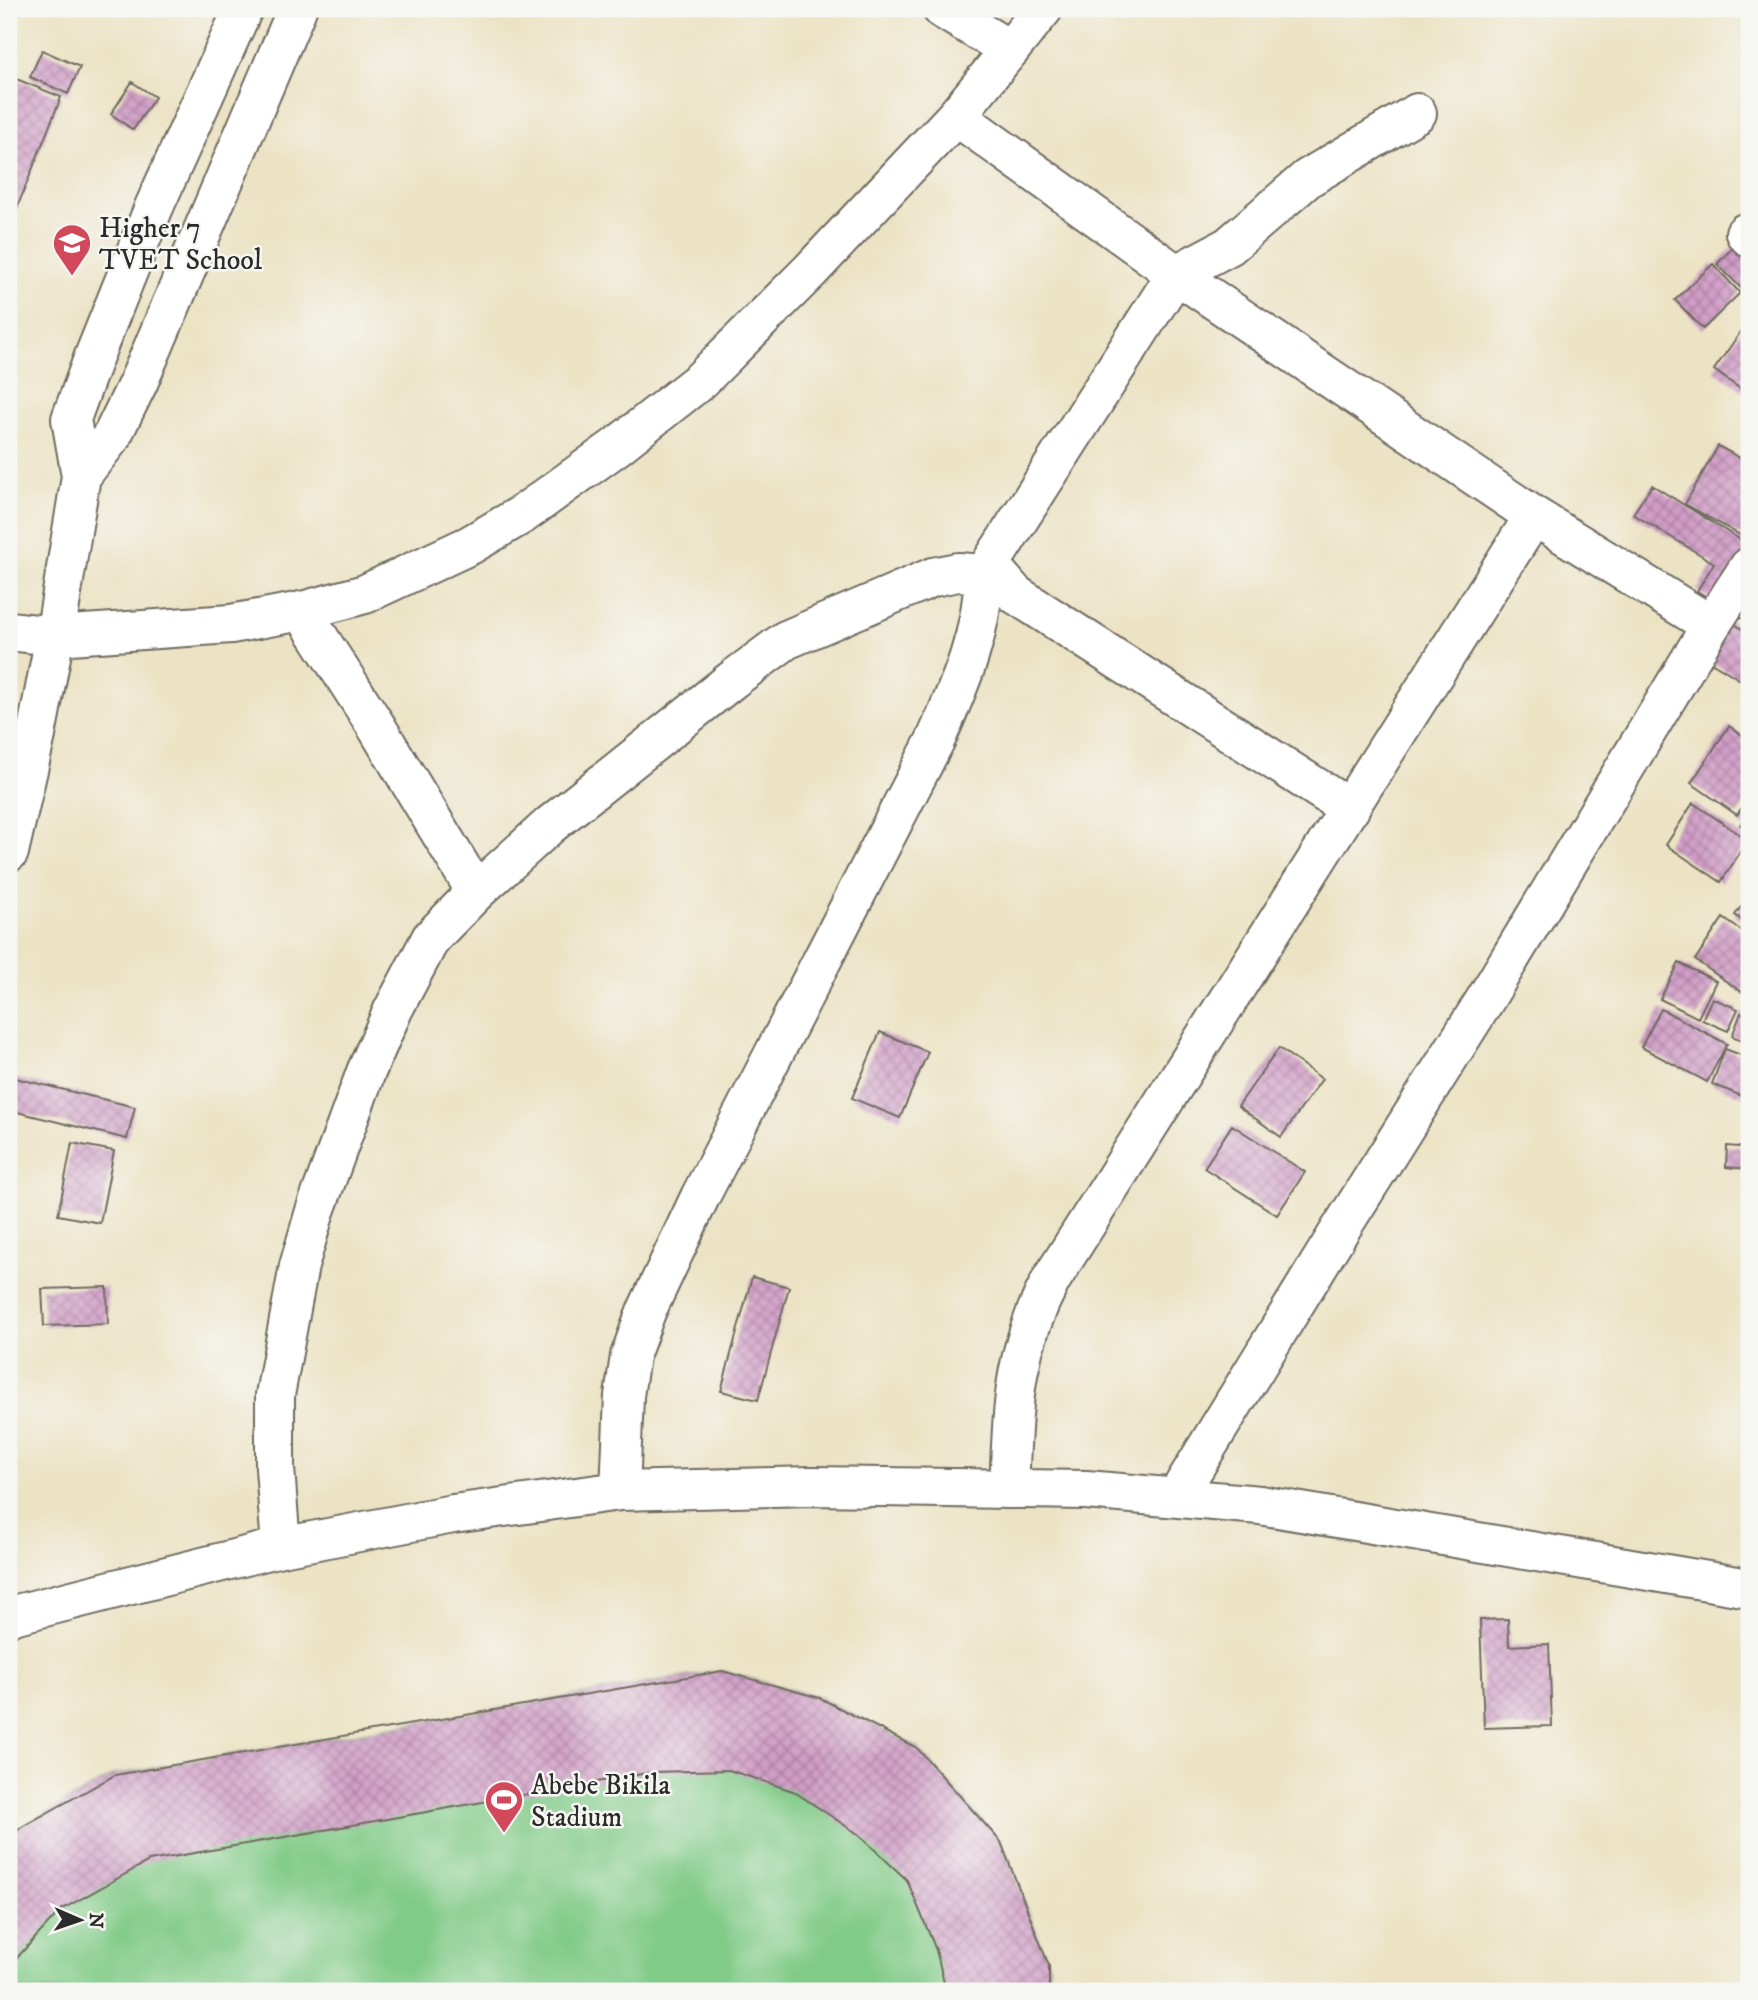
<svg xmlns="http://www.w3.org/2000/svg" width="1758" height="2000" viewBox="0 0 1758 2000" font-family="'IM FELL DW Pica',serif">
  <defs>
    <pattern id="building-cross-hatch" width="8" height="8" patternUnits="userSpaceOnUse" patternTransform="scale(1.75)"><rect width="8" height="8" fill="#d19dc7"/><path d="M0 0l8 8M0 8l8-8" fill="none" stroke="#aa80a2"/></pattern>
  </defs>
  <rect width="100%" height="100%" fill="#f6f6f2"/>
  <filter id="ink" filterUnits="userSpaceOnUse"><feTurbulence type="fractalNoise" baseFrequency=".0143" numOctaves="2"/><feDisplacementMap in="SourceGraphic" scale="14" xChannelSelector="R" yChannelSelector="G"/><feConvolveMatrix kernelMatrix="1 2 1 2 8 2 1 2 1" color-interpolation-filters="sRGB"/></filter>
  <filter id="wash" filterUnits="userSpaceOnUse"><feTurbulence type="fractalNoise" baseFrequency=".00686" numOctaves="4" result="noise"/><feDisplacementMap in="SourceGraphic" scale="28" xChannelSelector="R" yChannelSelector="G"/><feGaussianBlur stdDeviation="1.57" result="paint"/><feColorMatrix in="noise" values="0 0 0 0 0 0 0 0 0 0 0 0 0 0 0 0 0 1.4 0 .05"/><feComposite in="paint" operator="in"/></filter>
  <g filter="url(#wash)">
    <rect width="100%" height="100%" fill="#ece3c4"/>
    <path fill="#81cb88" stroke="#567b5a" stroke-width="2" d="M 722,1671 L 820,1698 L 917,1748 L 1001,1842 L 1049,1966 L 1049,1991 L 9,1991 L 9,1840 L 20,1828 L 115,1775 Z"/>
    <g id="blocks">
      <path fill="url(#building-cross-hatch)" d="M 42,50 L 80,67 L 68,94 L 30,77 Z
        M 9,76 L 61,97 L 9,228 Z
        M 132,82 L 155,97 L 133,130 L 111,114 Z
        M 1736,244 L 1749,257 L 1749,284 L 1743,290 L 1717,264 Z
        M 1713,264 L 1740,293 L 1703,329 L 1675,300 Z
        M 1749,320 L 1749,395 L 1714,370 Z
        M 1718,446 L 1749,463 L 1749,540 L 1685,504 Z
        M 1652,485 L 1749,545 L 1715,602 L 1697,591 L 1714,563 L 1633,514 Z
        M 1749,580 L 1749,623 L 1729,610 Z
        M 1721,616 L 1749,633 L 1749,685 L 1698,654 Z
        M 1729,726 L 1749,740 L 1749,797 L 1737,815 L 1691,783 Z
        M 1693,803 L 1748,840 L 1721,882 L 1666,845 Z
        M 1749,810 L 1749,831 L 1740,825 Z
        M 1746,900 L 1749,902 L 1749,926 L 1735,915 Z
        M 1723,918 L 1749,936 L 1749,981 L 1742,992 L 1695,960 Z
        M 1679,963 L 1716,981 L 1698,1018 L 1660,999 Z
        M 1712,998 L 1738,1009 L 1728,1031 L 1702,1020 Z
        M 1661,1009 L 1727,1044 L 1707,1082 L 1641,1047 Z
        M 1741,1013 L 1749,1016 L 1749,1043 L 1732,1036 Z
        M 880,1032 L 928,1052 L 900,1118 L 852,1098 Z
        M 1279,1048 L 1322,1079 L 1281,1137 L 1238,1106 Z
        M 1725,1049 L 1749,1058 L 1749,1099 L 1712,1084 Z
        M 11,1077 L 135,1107 L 127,1139 L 9,1110 Z
        M 1232,1125 L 1305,1172 L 1277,1215 L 1204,1168 Z
        M 72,1143 L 114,1151 L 100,1223 L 58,1215 Z
        M 1727,1146 L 1749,1148 L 1749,1169 L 1726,1167 Z
        M 752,1277 L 789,1287 L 758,1400 L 721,1391 Z
        M 107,1287 L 108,1324 L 44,1326 L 42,1289 Z
        M 1508,1619 L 1509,1646 L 1549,1644 L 1552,1726 L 1484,1728 L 1480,1620 Z
        M 722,1671 L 820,1698 L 917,1748 L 1001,1842 L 1049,1966 L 1049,1991 L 946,1991 L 936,1950 L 907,1880 L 858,1834 L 793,1791 L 729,1770 L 653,1772 L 149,1861 L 61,1910 L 11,1964 L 9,1970 L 9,1840 L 20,1828 L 115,1775 Z"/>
    </g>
  </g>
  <g filter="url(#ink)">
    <use href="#blocks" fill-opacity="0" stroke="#6f6b61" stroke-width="2"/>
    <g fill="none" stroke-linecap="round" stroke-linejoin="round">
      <g stroke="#6f6b61" stroke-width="42">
        <path id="street" d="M 942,9 L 1010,50
          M 956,116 L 1176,274 L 1534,516 L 1711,625
          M 1745,233 L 1749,237
          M 990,565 L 1015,594 L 1350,809
          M 302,611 L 376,726 L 476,892
          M 9,852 L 36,735 L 55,636
          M 1009,1488 C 1013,1407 1012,1354 1051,1280 L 1534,516
          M 620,1491 L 624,1396 L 630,1356 L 646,1312 L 700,1197 L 936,739 C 960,684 982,636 984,574 L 1176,274 L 1229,246 L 1308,178 L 1417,113
          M 1177,1496 L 1340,1230 L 1485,1000 L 1711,625 L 1749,567
          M 281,1547 L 275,1468 L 275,1395 L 299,1266 L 315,1211 L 366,1072 L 393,1010 L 431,938 L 476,892 L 550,825 L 732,680 L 786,640 L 933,577 L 958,572 L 984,574
          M 9,1616 L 281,1547 L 453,1514 L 620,1491 L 812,1486 L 1086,1490 L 1260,1505 L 1749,1588"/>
      </g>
      <g stroke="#6f6b61" stroke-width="42">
        <path id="secondary" d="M 81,476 L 112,436 L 138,383 L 297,9
          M 9,631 L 55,636 L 231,624 L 302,611 L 365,594 L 470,545 L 523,514 L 616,447 L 701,380 L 811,270 L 956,116 L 1043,9
          M 55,636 L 81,476 L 71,419 L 94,356 L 154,207 L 243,9"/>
      </g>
      <use href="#street" stroke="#fff" stroke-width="38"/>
      <use href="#secondary" stroke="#fff" stroke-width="38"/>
    </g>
  </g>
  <defs>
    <g id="school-pin" transform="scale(2.0125)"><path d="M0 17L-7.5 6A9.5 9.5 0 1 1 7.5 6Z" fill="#d1495b" stroke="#f6f6f2"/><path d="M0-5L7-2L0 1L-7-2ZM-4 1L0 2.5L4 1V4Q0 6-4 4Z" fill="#fff"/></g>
    <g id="stadium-pin" transform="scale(2.0125)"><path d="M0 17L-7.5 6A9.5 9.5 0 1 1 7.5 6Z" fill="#d1495b" stroke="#f6f6f2"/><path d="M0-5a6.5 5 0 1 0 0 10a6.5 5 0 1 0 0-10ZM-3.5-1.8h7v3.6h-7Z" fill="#fff"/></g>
  </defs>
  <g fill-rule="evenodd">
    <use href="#school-pin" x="72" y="243"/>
    <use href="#stadium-pin" x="504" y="1800"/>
  </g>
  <g text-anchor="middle" stroke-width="5" stroke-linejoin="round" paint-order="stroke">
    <g font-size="28" fill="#2b2b2b" stroke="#f6f6f2" text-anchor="start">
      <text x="99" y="237">Higher 7<tspan x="99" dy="32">TVET School</tspan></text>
      <text x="531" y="1794">Abebe Bikila<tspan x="531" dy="32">Stadium</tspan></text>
    </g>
  </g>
  <rect width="1758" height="2000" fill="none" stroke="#f6f6f2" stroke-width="35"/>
  <g transform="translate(80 1920) rotate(92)" stroke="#f6f6f2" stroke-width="5" paint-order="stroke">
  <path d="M0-5L12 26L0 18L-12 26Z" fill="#2b2b2b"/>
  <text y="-10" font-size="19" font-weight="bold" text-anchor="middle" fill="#2b2b2b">N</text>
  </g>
</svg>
